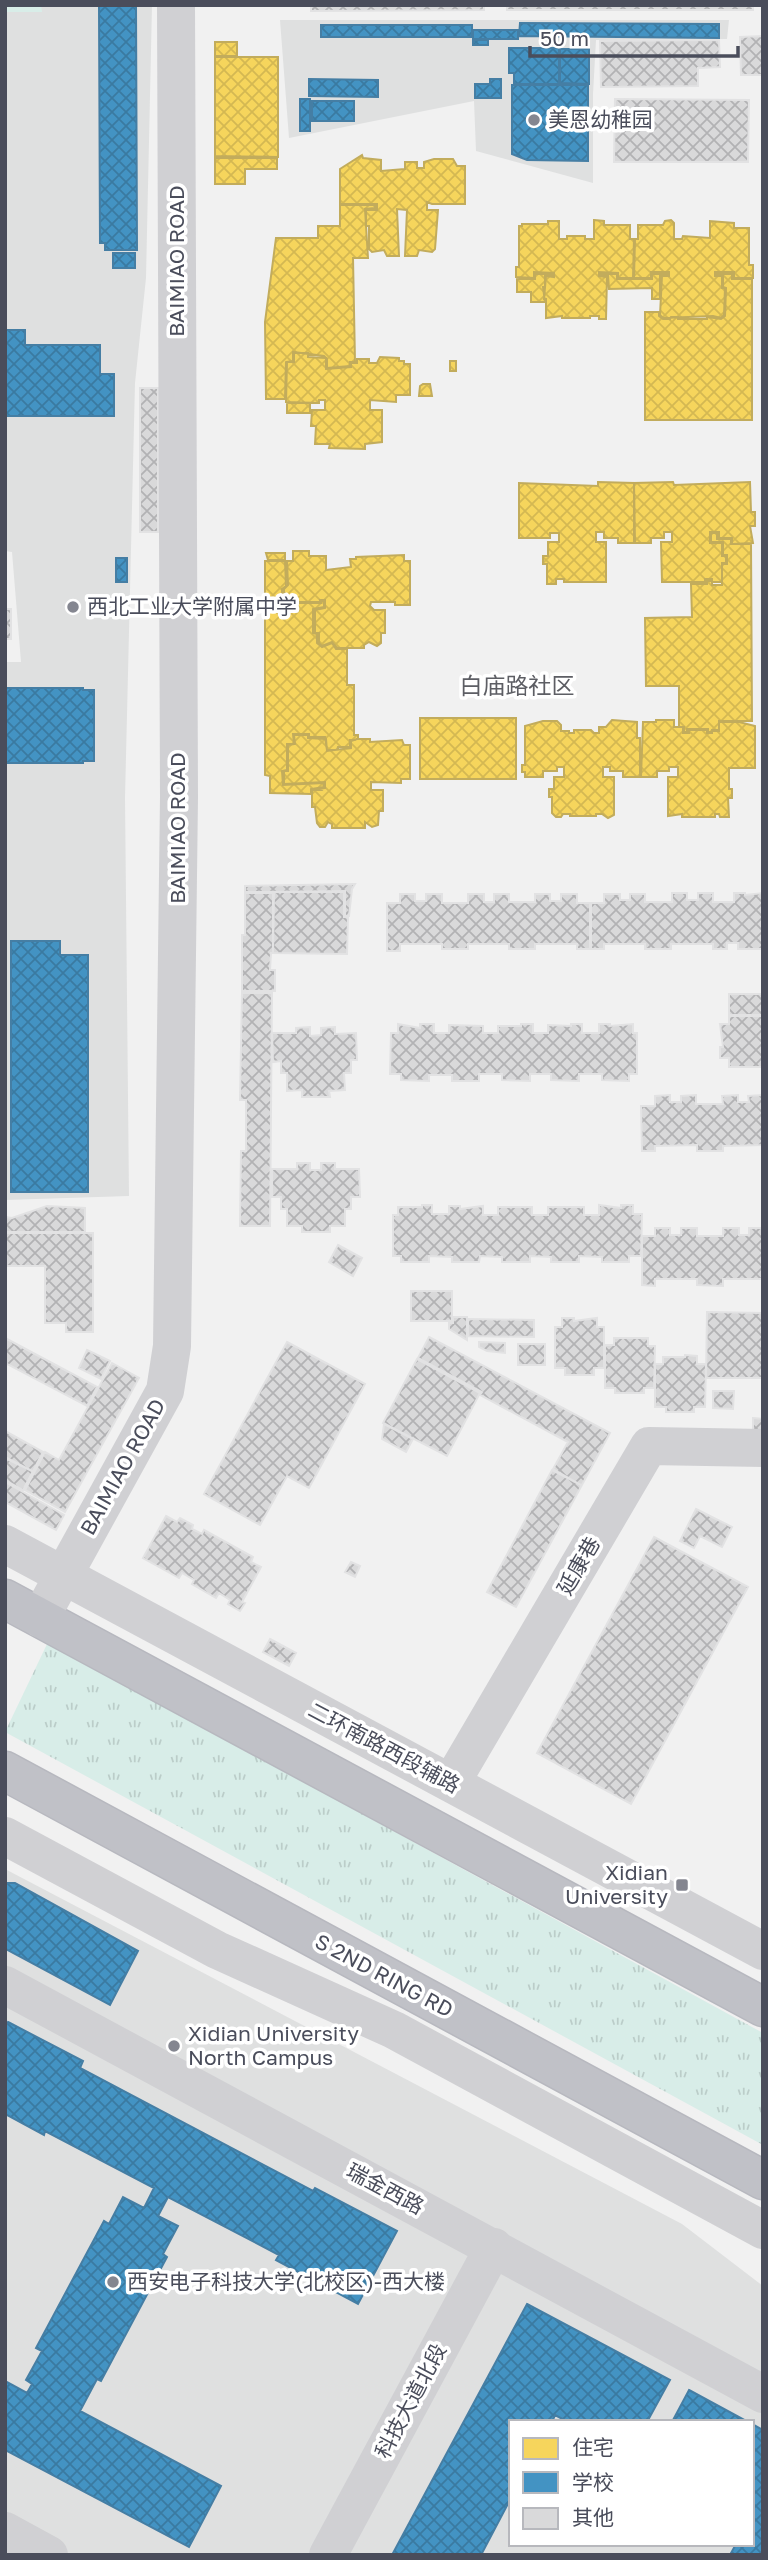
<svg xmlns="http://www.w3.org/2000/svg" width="768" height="2560" viewBox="0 0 768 2560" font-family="'Golos Text','Noto Sans SC',sans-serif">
  <defs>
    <pattern id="grass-tufts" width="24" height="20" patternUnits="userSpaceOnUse" patternTransform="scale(1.75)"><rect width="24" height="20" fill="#d8ede8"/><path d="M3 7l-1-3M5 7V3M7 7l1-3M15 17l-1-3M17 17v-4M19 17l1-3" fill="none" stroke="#bbcdc9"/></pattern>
    <pattern id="homes-cross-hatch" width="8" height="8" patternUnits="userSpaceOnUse" patternTransform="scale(1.75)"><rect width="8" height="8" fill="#f6d55c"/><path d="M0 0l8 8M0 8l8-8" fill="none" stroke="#d4b852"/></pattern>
    <pattern id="schools-cross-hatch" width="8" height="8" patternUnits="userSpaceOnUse" patternTransform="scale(1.75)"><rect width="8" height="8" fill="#4393c3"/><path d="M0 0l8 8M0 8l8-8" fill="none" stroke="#3a7aa1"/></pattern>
    <pattern id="building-cross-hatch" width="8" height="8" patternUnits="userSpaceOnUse" patternTransform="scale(1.75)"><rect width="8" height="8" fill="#d9d9da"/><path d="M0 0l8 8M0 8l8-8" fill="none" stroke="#b2b2b4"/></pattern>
  </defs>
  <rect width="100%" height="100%" fill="#f1f1f1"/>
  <path fill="#dfe0e0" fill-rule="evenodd" d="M 5,5 L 152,5 L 146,278 L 135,383 L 125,798 L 129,1196 L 5,1200 L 5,662 L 21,662 L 12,552 L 5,551 Z
    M 280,20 L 729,20 L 727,39 L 596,40 L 593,94 L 593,183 L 476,151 L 474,101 L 289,138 Z
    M 5,1869 L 682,2224 L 763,2286 L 763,2555 L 5,2555 ZM 511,2422 L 752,2422 L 752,2544 L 511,2544 Z"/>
  <path fill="url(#grass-tufts)" d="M 48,1642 L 763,2033 L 763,2145 L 5,1732 Z"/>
  <path fill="#d8ede8" d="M 5,5 L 41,5 L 42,12 L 5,12 Z"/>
  <path fill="url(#homes-cross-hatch)" stroke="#c2ac5c" stroke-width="2" d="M 215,42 L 237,42 L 237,56 L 215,56 Z
    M 215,57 L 278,57 L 278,157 L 215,156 Z
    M 362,155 L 363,158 L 381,160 L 381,171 L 405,169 L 405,162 L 417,162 L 417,168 L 424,168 L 424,162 L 434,159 L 453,159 L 457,166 L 465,166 L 465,204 L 432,204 L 427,202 L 427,210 L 438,210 L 435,249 L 432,252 L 419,250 L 417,256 L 405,256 L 407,210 L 397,209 L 399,256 L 387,256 L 384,250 L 372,252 L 369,249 L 369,226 L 366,226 L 366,210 L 377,210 L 377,204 L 340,204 L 340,169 Z
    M 215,158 L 277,158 L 277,169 L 245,169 L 245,184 L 215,184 Z
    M 340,205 L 375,205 L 375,208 L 365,209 L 368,258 L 353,258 L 355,362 L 350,362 L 350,366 L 327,368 L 327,359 L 324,356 L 293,352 L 293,361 L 286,362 L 285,399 L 266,399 L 265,322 L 276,238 L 318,238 L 318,226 L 340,226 Z
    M 594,220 L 604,221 L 604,225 L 630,225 L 630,239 L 634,239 L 633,278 L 618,278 L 618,273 L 599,272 L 599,276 L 607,277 L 606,319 L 599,319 L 599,316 L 590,316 L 590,318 L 562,318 L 562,316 L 546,318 L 546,299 L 544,299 L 546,276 L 554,277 L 554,273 L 534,272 L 534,278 L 516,277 L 516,267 L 519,267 L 519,226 L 522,226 L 522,224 L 548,224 L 548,221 L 559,221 L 559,239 L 567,239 L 567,236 L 585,236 L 585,239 L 594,239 Z
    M 671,220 L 674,223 L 674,239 L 682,239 L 683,236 L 710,238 L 710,221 L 734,223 L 734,228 L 749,228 L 749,265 L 753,265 L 753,278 L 734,278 L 734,272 L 715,272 L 715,276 L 722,276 L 722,288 L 725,288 L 724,315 L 721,318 L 713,316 L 663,318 L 660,315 L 662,276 L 669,276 L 669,272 L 651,272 L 651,278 L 634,278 L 635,239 L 638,239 L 638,225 L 663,225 L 665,221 Z
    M 535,274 L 552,274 L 552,275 L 545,275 L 545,287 L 543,287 L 545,302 L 531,302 L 531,292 L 517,292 L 517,279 L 535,279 Z
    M 600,274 L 617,274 L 617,279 L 652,279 L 652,274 L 668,274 L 668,275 L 660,275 L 660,299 L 652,299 L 652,288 L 609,289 L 608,275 L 600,275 Z
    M 716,274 L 732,274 L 732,279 L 752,279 L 752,420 L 645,420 L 645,312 L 659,312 L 659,316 L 663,319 L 670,319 L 671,317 L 678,317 L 678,319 L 707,319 L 707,317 L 721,319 L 725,316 L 726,288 L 723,287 L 723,275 Z
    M 294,353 L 308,353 L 308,357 L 326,358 L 326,369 L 351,367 L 351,363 L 357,363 L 357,359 L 369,359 L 369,363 L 377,363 L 380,357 L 399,358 L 399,361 L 404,361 L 404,364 L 410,364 L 410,395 L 396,395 L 396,402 L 370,400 L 370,410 L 382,410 L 382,442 L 365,444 L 365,449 L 329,448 L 330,444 L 315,444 L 316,426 L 311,426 L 312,410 L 325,410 L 325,400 L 319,400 L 319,403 L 286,402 L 287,362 L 294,362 Z
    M 450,361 L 456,361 L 456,371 L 450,371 Z
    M 423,384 L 430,384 L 432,396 L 419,396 L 420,386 Z
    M 287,403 L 310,403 L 310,413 L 287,413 Z
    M 598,482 L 634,483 L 634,543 L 618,543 L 618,538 L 604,538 L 604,532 L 596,532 L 596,542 L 606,542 L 606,582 L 564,582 L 564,579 L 556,579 L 556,584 L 547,584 L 547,564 L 543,564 L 543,556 L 548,556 L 548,542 L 559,542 L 559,533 L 550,533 L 550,538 L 519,538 L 519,483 L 598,486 Z
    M 673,482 L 674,485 L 750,482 L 751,512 L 755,512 L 755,526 L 750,526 L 753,543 L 732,544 L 732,538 L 719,538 L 719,532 L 710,532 L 710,543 L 722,543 L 722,556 L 726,556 L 726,563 L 722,563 L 722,582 L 712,582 L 712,579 L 705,579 L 705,582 L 662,582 L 661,542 L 672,542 L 672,532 L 664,532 L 664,538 L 651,538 L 651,543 L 635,543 L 634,483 Z
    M 711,533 L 717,533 L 717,539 L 731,539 L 731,544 L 751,544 L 752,721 L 719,721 L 719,730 L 712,730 L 712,732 L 708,732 L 708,729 L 687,729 L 687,732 L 684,732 L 684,727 L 679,727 L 679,686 L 646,686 L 645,618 L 692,617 L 691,584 L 707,584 L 707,581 L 712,581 L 712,585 L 722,585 L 722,564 L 727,564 L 727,555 L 723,555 L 723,542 L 711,542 Z
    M 293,551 L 309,551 L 309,556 L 326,556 L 326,570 L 351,567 L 350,559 L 356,559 L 356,557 L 404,555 L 404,561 L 410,561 L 410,605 L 395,605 L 395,602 L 371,602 L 370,606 L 374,610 L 385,610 L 385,633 L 381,633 L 381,643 L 377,646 L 369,642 L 364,645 L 364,648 L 337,648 L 332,642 L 322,646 L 319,643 L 319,633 L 315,633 L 315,610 L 325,608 L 325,600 L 320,600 L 320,602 L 287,602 L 284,598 L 284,589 L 288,585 L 287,561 L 293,561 Z
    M 266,553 L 285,553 L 285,560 L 268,560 Z
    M 265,561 L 285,561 L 286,586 L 282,589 L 282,598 L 287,603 L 321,603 L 321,601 L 324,601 L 324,607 L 313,609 L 313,633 L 317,634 L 317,643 L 322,647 L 332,643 L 336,649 L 347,649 L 347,685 L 354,685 L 354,735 L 358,735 L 358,738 L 355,740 L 350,740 L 350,747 L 338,747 L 337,750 L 327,750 L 325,737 L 309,737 L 309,734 L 293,734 L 294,744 L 287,744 L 287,770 L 282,771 L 283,785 L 324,783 L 324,787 L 311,789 L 311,794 L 270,793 L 270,776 L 265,775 Z
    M 420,718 L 516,718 L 516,779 L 420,779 Z
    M 612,720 L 637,722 L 637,738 L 640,738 L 640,777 L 623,777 L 623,771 L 610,771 L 610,767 L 603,767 L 603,777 L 614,777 L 614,815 L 608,818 L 602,814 L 596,814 L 596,816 L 570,816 L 570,814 L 563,814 L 561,817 L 556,817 L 552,813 L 552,797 L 549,797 L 549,789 L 554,789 L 554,777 L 564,777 L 564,767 L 557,767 L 557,771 L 543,771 L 543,777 L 525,777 L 525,772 L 522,772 L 522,765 L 525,765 L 525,726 L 543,721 L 557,721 L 561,725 L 561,731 L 569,731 L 569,733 L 574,733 L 574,730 L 591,730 L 594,733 L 599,733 L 599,727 L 606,727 Z
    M 656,720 L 674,720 L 674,727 L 683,727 L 683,733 L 689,733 L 689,730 L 707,730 L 707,733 L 712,733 L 712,731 L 719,731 L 719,722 L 739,722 L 755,726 L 755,768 L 729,768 L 729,789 L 732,789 L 732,798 L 728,798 L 729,817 L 720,817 L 719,814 L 715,814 L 715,817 L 682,817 L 682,814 L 668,816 L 668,777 L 678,777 L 678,767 L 669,767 L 669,771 L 657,771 L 657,777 L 641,777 L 643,722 L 656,722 Z
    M 294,735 L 308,735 L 308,738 L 326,739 L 327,751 L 351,748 L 351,741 L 357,739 L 370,739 L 370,742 L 402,740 L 404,745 L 410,745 L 410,779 L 401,779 L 401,783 L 371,782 L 371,790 L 383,790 L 383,811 L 379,811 L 378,825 L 372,827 L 365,822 L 365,828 L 332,828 L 332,824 L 328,822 L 325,827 L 320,827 L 317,823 L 315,807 L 312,807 L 312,790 L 321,790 L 320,789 L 325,788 L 325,782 L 284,784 L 284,771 L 288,771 L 288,745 L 295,744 Z"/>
  <path fill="url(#schools-cross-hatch)" stroke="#457ea4" stroke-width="2" d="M 99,5 L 136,5 L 137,250 L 105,250 L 105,243 L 100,243 Z
    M 520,23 L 719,24 L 719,38 L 519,36 Z
    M 321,25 L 472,25 L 472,37 L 321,37 Z
    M 473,30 L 518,30 L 518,39 L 473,39 Z
    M 473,40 L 488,40 L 488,45 L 473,45 Z
    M 509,48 L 559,48 L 559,84 L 514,84 L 514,73 L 509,73 Z
    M 560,49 L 589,49 L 589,84 L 560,83 Z
    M 309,79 L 378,80 L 378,97 L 309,96 Z
    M 490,79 L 501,79 L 501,98 L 475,98 L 475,84 L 490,84 Z
    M 512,85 L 588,85 L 588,161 L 527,160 L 512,154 Z
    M 300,99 L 310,99 L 310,131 L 300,131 Z
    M 312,101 L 354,101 L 354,121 L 312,121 Z
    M 113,253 L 135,253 L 135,268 L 113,268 Z
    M 5,330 L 25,330 L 25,345 L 100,345 L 100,374 L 114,374 L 114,416 L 5,416 Z
    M 116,558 L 127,558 L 127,582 L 116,582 Z
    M 5,677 L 6,688 L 83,688 L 83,690 L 94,690 L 94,761 L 83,761 L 83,763 L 5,763 Z
    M 11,941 L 60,941 L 60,955 L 88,955 L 88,1192 L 11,1192 Z
    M 5,1883 L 15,1883 L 138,1951 L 110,2005 L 6,1949 L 5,1951 Z
    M 8,2022 L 83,2061 L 80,2068 L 313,2191 L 315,2188 L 397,2231 L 358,2304 L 276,2260 L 279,2255 L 168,2197 L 158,2216 L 178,2226 L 163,2254 L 167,2257 L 101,2381 L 97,2379 L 80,2411 L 221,2486 L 189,2547 L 5,2450 L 5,2381 L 27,2393 L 32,2384 L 26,2380 L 42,2351 L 36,2348 L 104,2221 L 109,2224 L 123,2197 L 144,2208 L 154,2188 L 45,2131 L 44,2135 L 5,2114 L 5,2027 Z
    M 527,2304 L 670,2380 L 647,2422 L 568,2422 L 555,2415 L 552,2422 L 511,2422 L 511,2498 L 481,2555 L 392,2555 Z
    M 689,2390 L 748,2422 L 672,2422 Z
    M 752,2424 L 763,2430 L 763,2555 L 730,2555 L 736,2544 L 752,2544 Z"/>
  <path fill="url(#building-cross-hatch)" stroke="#e2e2e3" stroke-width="2" d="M 311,5 L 484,5 L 484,10 L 311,11 Z
    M 507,5 L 753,5 L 753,10 L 507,10 Z
    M 763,36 L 763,75 L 741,75 L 740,37 Z
    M 719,40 L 720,67 L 698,68 L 698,86 L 601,87 L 600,41 Z
    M 615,99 L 749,100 L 748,162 L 614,162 Z
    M 140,388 L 158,388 L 158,532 L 140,532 Z
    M 5,609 L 11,609 L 11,639 L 5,639 Z
    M 355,884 L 352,889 L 349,916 L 345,916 L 345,891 L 245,892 L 245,886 Z
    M 274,892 L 344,892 L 344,917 L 348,917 L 347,954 L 273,953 Z
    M 245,893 L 273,893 L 273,953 L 271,953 L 270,970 L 275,970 L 275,991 L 242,991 L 242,935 L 245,935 Z
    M 672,893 L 687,893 L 687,900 L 698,900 L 698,893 L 713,893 L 713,902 L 734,902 L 734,893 L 745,893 L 745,895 L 763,893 L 763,949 L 738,949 L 738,943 L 727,943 L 727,949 L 713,949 L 713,944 L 671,944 L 671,949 L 645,949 L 645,944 L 604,944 L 604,949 L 591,949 L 591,903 L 604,903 L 604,894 L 620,894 L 620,900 L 630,900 L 630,894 L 645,894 L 645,902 L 672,902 Z
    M 400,894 L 415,894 L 415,901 L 426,901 L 426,894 L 442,894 L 442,903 L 468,903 L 468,894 L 484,894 L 484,902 L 494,902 L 494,894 L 509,894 L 509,902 L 535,902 L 535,894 L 550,894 L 550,901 L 561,901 L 561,894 L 577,894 L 577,903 L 590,903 L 590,949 L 577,949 L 577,944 L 535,944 L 535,949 L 509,949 L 509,944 L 468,944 L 468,949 L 442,949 L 442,944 L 400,944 L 400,951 L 387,951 L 387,903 L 400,903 Z
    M 242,993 L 272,993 L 270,1226 L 240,1226 L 241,1151 L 246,1151 L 246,1100 L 240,1100 Z
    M 729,994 L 763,994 L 763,1015 L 729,1015 Z
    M 729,1016 L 763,1016 L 763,1067 L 729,1067 L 729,1058 L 720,1058 L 720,1047 L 723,1047 L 720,1024 L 729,1024 Z
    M 398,1024 L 420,1028 L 420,1024 L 434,1024 L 434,1033 L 449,1033 L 449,1025 L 483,1026 L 483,1033 L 498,1033 L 498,1026 L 521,1026 L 521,1024 L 533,1024 L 533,1033 L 548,1033 L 548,1025 L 571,1026 L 571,1024 L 582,1024 L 582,1033 L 599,1033 L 599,1024 L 610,1024 L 610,1026 L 633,1024 L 633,1033 L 637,1033 L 637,1074 L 629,1074 L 629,1081 L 602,1080 L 602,1074 L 579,1074 L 579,1081 L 551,1080 L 551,1074 L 530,1074 L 530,1081 L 502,1080 L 502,1074 L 479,1074 L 479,1081 L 452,1081 L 452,1075 L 429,1075 L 429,1081 L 401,1080 L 401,1074 L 390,1074 L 391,1033 L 398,1033 Z
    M 310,1027 L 310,1036 L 321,1035 L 321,1028 L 335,1027 L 335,1034 L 356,1033 L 357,1060 L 351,1060 L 351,1073 L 344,1073 L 345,1090 L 329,1091 L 330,1097 L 302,1097 L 302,1090 L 287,1091 L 287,1073 L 281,1073 L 281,1061 L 273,1062 L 272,1033 L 296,1033 L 296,1028 Z
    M 670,1095 L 670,1102 L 681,1102 L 681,1096 L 696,1095 L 696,1104 L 723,1104 L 722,1096 L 738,1095 L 738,1102 L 749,1102 L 748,1096 L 763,1095 L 763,1145 L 723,1146 L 723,1151 L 697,1151 L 697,1145 L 655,1146 L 655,1151 L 642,1151 L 641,1106 L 655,1106 L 655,1096 Z
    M 297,1163 L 310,1163 L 310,1170 L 321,1170 L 321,1163 L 335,1163 L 335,1169 L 359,1169 L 360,1197 L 351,1197 L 351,1209 L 345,1209 L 345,1226 L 330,1226 L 330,1232 L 302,1232 L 302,1226 L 287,1226 L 287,1209 L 281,1209 L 281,1197 L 272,1197 L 272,1169 L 297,1169 Z
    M 422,1205 L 432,1205 L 432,1214 L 449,1214 L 449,1206 L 460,1206 L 460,1209 L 483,1206 L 483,1215 L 498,1215 L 498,1207 L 532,1207 L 532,1215 L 548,1215 L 548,1207 L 584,1207 L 584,1215 L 599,1215 L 599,1205 L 621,1208 L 621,1205 L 633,1205 L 633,1214 L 642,1214 L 641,1256 L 629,1256 L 629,1262 L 602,1262 L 602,1257 L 579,1256 L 579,1262 L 551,1262 L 551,1257 L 530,1256 L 530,1262 L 502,1262 L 502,1257 L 480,1256 L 479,1262 L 452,1262 L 452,1257 L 429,1256 L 429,1262 L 401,1262 L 401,1256 L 393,1256 L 393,1215 L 398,1215 L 398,1207 L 422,1207 Z
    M 47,1206 L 85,1208 L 85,1232 L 5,1232 L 5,1217 L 12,1218 Z
    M 655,1228 L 670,1228 L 670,1235 L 681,1235 L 681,1228 L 697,1228 L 697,1236 L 723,1236 L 723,1228 L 739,1228 L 739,1235 L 749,1235 L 749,1228 L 763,1228 L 763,1279 L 723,1279 L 723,1286 L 697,1285 L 697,1279 L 655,1279 L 655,1286 L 642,1285 L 642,1236 L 655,1236 Z
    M 5,1233 L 93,1233 L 93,1332 L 66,1332 L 66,1323 L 45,1323 L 45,1266 L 5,1266 Z
    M 338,1245 L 362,1258 L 353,1276 L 329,1262 Z
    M 411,1291 L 452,1291 L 452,1321 L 411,1321 Z
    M 707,1312 L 763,1313 L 763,1378 L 706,1378 Z
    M 453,1317 L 467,1317 L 467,1340 L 449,1329 L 449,1323 L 453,1323 Z
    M 562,1318 L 574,1318 L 574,1321 L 597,1318 L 597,1327 L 604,1327 L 604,1368 L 594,1368 L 594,1375 L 565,1375 L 565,1368 L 555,1368 L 555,1327 L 562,1327 Z
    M 468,1319 L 534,1320 L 534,1337 L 468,1336 Z
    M 429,1337 L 610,1433 L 516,1607 L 487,1592 L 552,1470 L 581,1485 L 553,1469 L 568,1442 L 480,1395 L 482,1392 L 418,1358 Z
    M 5,1338 L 97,1387 L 87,1406 L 5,1363 Z
    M 614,1338 L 648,1338 L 648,1346 L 655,1346 L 654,1388 L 644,1388 L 644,1393 L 615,1393 L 615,1388 L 605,1388 L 605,1345 L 614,1345 Z
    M 287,1342 L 365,1384 L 309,1488 L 287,1476 L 260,1525 L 204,1494 Z
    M 479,1342 L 505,1343 L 505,1353 L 487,1351 L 479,1347 Z
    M 518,1344 L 545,1344 L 545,1365 L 518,1365 Z
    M 87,1350 L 110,1361 L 101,1379 L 79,1368 Z
    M 685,1355 L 697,1356 L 697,1364 L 706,1364 L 705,1407 L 694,1407 L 694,1412 L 666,1412 L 666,1407 L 655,1407 L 655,1364 L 663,1364 L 663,1357 L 685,1357 Z
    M 417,1359 L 480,1393 L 447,1456 L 383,1423 Z
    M 112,1363 L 139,1378 L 65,1512 L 25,1490 L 45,1452 L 59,1460 Z
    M 713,1391 L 734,1391 L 733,1409 L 713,1408 Z
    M 753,1418 L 763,1419 L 763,1433 L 753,1432 Z
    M 384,1424 L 413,1439 L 406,1452 L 382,1439 Z
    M 5,1431 L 43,1452 L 23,1490 L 5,1480 L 5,1458 L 32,1471 L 5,1457 Z
    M 5,1482 L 64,1515 L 56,1530 L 5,1502 Z
    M 696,1509 L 732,1527 L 722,1547 L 700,1536 L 694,1548 L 680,1541 Z
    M 166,1516 L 177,1522 L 180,1518 L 193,1525 L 192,1529 L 202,1534 L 204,1530 L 253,1557 L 251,1562 L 261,1567 L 242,1602 L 245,1603 L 240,1611 L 228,1604 L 230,1600 L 219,1593 L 216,1598 L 192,1584 L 194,1580 L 182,1573 L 179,1578 L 143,1558 Z
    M 654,1537 L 748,1587 L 631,1804 L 537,1753 Z
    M 351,1562 L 360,1566 L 355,1577 L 345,1572 Z
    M 270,1639 L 296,1653 L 289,1666 L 263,1652 Z"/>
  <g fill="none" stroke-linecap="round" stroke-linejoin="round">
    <g stroke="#b7b8bf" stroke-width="41">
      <path id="highway" d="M 5,1599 L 763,2007
        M 5,1771 L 763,2180"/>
    </g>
    <path stroke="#d0d0d3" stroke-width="38" d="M 5,1544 L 763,1951
      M 40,1618 L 165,1391 L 172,1346 L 179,797 L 176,5
      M 451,1783 L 649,1446 L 763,1448
      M 5,1836 L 217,1950 L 394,2030 L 763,2230
      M 5,1985 L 763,2394
      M 5,2531 L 49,2555
      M 328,2555 L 494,2247"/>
    <use href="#highway" stroke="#c0c1c7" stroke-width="38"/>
  </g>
  <g fill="#848690" stroke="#fff" stroke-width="2.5">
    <circle cx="534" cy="120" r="7"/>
    <circle cx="73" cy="607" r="7"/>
    <rect x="675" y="1878" width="14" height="14" rx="3.5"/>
    <circle cx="174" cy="2046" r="7"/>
    <circle cx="113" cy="2282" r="7"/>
  </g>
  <g text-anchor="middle" stroke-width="7" stroke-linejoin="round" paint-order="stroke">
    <g font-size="21" fill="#4a4d5b" stroke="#fff" text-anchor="start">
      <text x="548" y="127">美恩幼稚园</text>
      <text x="87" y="614">西北工业大学附属中学</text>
      <text x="668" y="1880" text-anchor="end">Xidian<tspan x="668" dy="24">University</tspan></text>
      <text x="188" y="2041">Xidian University<tspan x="188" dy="24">North Campus</tspan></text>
      <text x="127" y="2289">西安电子科技大学(北校区)-西大楼</text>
    </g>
    <g font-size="21" fill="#4a4d5b" stroke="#fff">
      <text transform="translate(177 261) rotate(-90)" y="7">BAIMIAO ROAD</text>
      <text transform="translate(178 828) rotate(-90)" y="7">BAIMIAO ROAD</text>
      <text transform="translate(123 1467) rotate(-61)" y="7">BAIMIAO ROAD</text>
      <text transform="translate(579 1566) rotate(-60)" y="7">延康巷</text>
      <text transform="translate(384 1748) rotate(28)" y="7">二环南路西段辅路</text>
      <text transform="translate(384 1976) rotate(28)" y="7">S 2ND RING RD</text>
      <text transform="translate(385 2189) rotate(28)" y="7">瑞金西路</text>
      <text transform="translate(411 2401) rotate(-62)" y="7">科技大道北段</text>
    </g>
    <g font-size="23" fill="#5d5e64" stroke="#fff">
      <text x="517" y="694">白庙路社区</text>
    </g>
  </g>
  <rect width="768" height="2560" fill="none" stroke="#4a4d5b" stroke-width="14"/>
  <rect x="509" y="2420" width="245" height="126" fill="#ffffff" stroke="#b7b8bd" stroke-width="2"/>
  <rect x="523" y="2438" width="35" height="21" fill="#f6d55c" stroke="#b7b8bd" stroke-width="2"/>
  <text x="572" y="2455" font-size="21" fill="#4a4d5b">住宅</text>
  <rect x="523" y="2472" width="35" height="21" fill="#4393c3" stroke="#b7b8bd" stroke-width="2"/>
  <text x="572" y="2490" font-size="21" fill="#4a4d5b">学校</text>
  <rect x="523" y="2508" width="35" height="21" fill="#d9d9da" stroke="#b7b8bd" stroke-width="2"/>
  <text x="572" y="2525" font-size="21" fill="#4a4d5b">其他</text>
  <path d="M530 46v10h208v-10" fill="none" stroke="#4a4d5b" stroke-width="3.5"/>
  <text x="540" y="46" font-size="21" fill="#4a4d5b" stroke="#ffffff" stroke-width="5" paint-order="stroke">50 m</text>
</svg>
